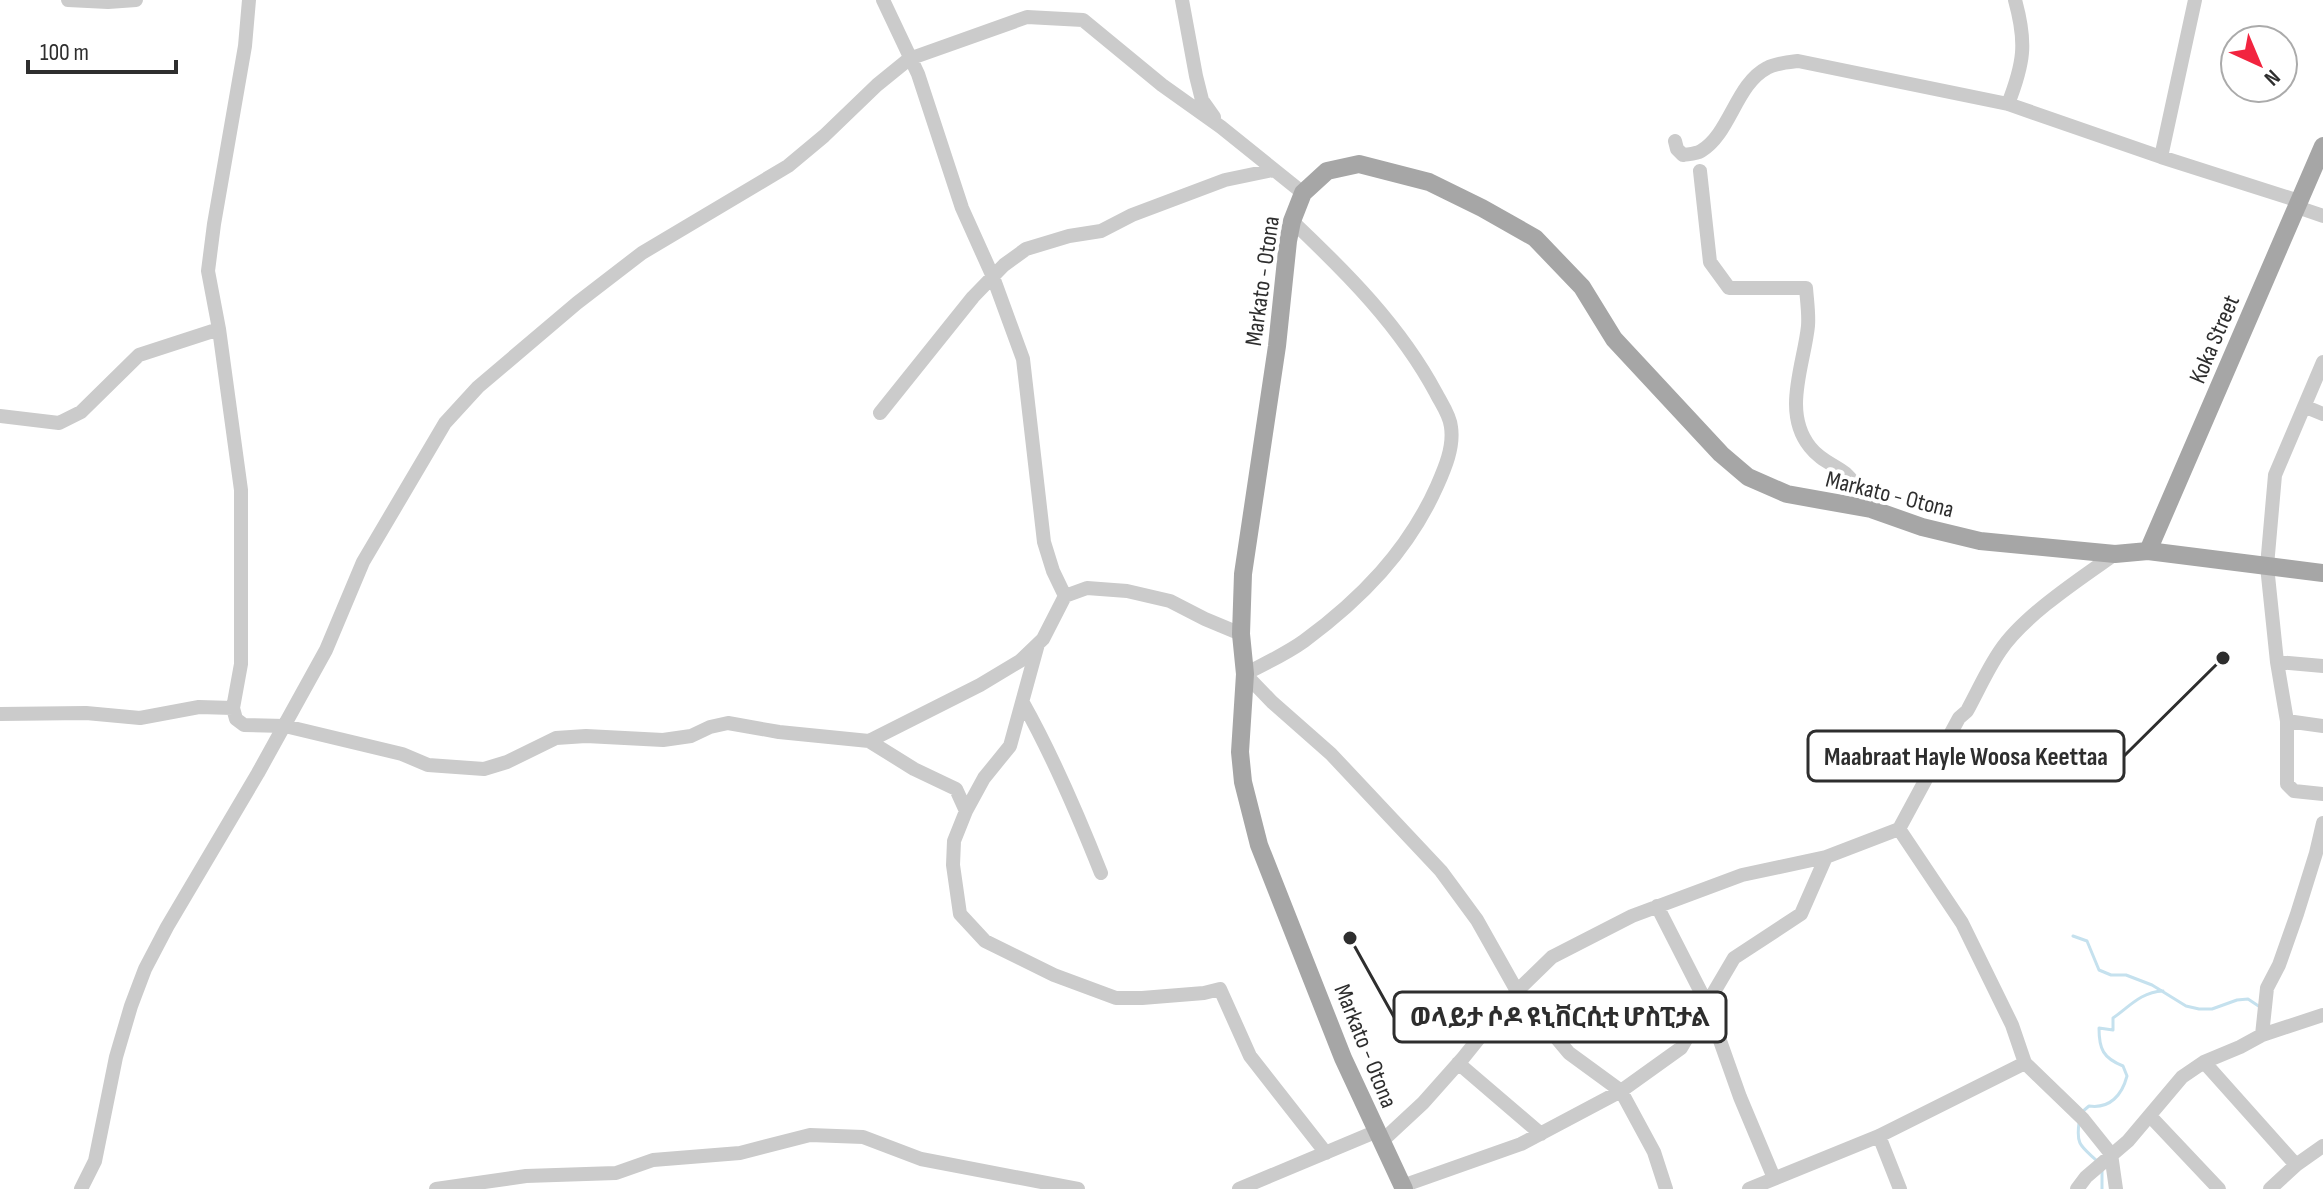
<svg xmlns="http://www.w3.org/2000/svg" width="2323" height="1189" viewBox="0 0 2323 1189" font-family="'Sofia Sans Condensed','Noto Sans Ethiopic',sans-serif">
  <rect width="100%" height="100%" fill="#fff"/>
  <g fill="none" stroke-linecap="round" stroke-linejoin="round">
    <path stroke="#c5e1ee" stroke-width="3" d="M 2073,936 L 2087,941 L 2099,970 L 2111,975 L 2126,975 L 2152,985 L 2186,1006 L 2199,1009 L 2212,1009 L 2237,1000 L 2248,999 L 2260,1007
      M 2082,1112 L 2089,1106 C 2110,1109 2122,1095 2127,1076 L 2123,1066 C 2103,1058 2099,1049 2099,1028 L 2113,1030 L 2113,1018 C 2130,1006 2141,992 2163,991
      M 2079,1123 C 2076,1145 2081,1146 2096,1160
      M 2102,1170 L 2102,1189"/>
    <path stroke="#cbcbcb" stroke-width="14" d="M 68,0 L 108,2 L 136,0
      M 249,0 L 245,46 L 214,224 L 208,271 L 219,329 L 241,490 L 241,664 L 233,708 L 236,719 L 244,725 L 285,726 L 402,754 L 428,765 L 484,769 L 507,762 L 556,738 L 586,736 L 663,740 L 691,736 L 710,727 L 728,723 L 779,732 L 869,741 L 980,685 L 1020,661 L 1043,639 L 1065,596 L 1087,588 L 1127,591 L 1170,601 L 1205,619 L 1241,634
      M 883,0 L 918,74 L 962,208 L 993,277 L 1023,359 L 1044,542 L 1053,571 L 1065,596
      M 1182,0 L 1196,76 L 1202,100 L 1214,117
      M 2008,104 C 2024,63 2027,43 2015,0
      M 1675,141 L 1677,149 L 1683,155 C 1689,154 1696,154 1701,151 C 1730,134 1736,84 1767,68 C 1776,63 1789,62 1798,61 L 2008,104 L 2161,157 L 2299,201
      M 2161,157 L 2195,0
      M 1700,171 L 1710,262 L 1729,288 L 1806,288 C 1807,301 1809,314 1808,326 C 1804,365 1782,412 1810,447 C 1820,460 1833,464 1845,473 C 1856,483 1863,497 1871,509
      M 2297,207 L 2323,216
      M 1292,221 C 1347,273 1400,326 1436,393 C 1441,403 1450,415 1451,427 C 1454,447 1445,468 1437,486 C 1408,551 1361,599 1304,641 C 1286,654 1264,664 1245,674 L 1272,702 L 1331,754 L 1441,871 L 1477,920 L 1517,991 L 1552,957 L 1632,916 L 1742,875 L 1826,857
      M 2323,362 L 2275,475 L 2267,566 L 2277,662 L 2287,721 L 2287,784 L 2294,791 L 2323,794
      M 2306,407 L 2323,414
      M 880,413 L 973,297 L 1004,265 L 1026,249 L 1069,236 L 1101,231 L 1132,215 L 1225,180 L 1273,170
      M 0,416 L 59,423 L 81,412 L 139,355 L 219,329
      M 2277,662 L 2323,666
      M 1023,703 C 1054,758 1078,815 1101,873
      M 0,714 L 86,713 L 140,718 L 199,707 L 233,708
      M 2287,721 L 2323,726
      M 869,741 L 914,769 L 956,789 L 966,811 L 954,841 L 953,865 L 960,914 L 985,941 L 1054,975 L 1116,998 L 1142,998 L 1204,993 L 1220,989 L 1250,1056 L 1326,1153
      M 966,811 L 984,778 L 1010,746 L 1038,644
      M 1899,829 L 1962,923 L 2012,1025 L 2025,1063 L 2083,1119 L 2111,1154 L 2116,1189
      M 1657,906 L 1707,1004 L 1740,1097 L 1774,1178
      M 2262,1035 L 2267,988 L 2279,965 L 2297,914 L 2316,853 L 2323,823
      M 2204,1062 L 2296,1165 L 2323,1146
      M 1458,1063 L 1541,1134
      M 2150,1116 L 2219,1189
      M 1879,1136 L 1900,1189
      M 1381,1142 L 1423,1103 L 1463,1058 L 1517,991 L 1569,1053 L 1621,1091 L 1654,1152 L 1666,1189
      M 1402,1186 L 1521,1144 L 1621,1091 L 1681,1048 L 1734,958 L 1801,914 L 1826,857 L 1899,829 L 1959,718 L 1967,711 C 1978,691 1987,670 2000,651 C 2023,616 2081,578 2115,554
      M 81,1189 L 95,1161 L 116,1057 L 131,1006 L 145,969 L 167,927 L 258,773 L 326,650 L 363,562 L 445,423 L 478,387 L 577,303 L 642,253 L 788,166 L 824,136 L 877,85 L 909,59 L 1027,17 L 1083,20 L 1162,85 L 1221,127 L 1303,193
      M 436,1189 L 526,1176 L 616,1173 L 653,1160 L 740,1153 L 810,1135 L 863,1137 L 921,1159 L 1078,1189
      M 1239,1189 L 1375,1132
      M 1749,1189 L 1879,1136 L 2025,1063
      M 2077,1189 L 2086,1177 L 2128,1141 L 2182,1077 L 2204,1062 L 2240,1047 L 2262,1035 L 2323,1015
      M 2270,1189 L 2296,1165"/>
    <path stroke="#a6a6a6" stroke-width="18" d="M 2148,551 L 2323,146
      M 1404,1189 L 1343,1058 L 1259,845 L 1243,782 L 1240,752 L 1245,674 L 1241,634 L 1243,574 L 1277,346 L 1288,241 L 1292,221 L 1303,193 L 1327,171 L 1359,164 L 1429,182 L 1482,208 L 1535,238 L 1582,287 L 1614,339 L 1721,454 L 1748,477 L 1787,494 L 1871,509 L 1922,527 L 1980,541 L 2115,554 L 2148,551 L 2323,573"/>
  </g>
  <g text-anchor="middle" stroke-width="8" stroke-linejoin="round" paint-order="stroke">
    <g font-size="24" fill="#2e2e2e" stroke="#fff">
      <text transform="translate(1262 281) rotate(-82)" y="8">Markato - Otona</text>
      <text transform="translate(2214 339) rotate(-67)" y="8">Koka Street</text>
      <text transform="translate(1890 494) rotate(14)" y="8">Markato - Otona</text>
      <text transform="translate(1366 1046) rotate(68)" y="8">Markato - Otona</text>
    </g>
  </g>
  <path fill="none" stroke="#2e2e2e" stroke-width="3" d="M2223 658L2124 756M1350 938L1394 1017"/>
  <g fill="#2e2e2e" stroke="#fff" stroke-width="3">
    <circle cx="2223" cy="658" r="8"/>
    <circle cx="1350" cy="938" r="8"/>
  </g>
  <g fill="#fff" stroke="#2e2e2e" stroke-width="3">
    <rect x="1808" y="731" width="316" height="50" rx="8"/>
    <rect x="1394" y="992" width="332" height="50" rx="8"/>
  </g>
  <g font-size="26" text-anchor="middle" font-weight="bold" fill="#2e2e2e">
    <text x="1966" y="765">Maabraat Hayle Woosa Keettaa</text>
    <text x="1560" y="1026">ወላይታ ሶዶ ዩኒቨርሲቲ ሆስፒታል</text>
  </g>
  <g transform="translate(2259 64) rotate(136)"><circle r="38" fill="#ffffff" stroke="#ababab" stroke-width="2"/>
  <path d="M0-6L14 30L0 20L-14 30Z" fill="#f2243f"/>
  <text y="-12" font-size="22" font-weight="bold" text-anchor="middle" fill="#2e2e2e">N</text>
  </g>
  <path d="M28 60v12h148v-12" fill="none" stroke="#2e2e2e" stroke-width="4"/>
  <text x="40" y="60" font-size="24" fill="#2e2e2e" stroke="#ffffff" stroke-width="6" paint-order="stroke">100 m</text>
</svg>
